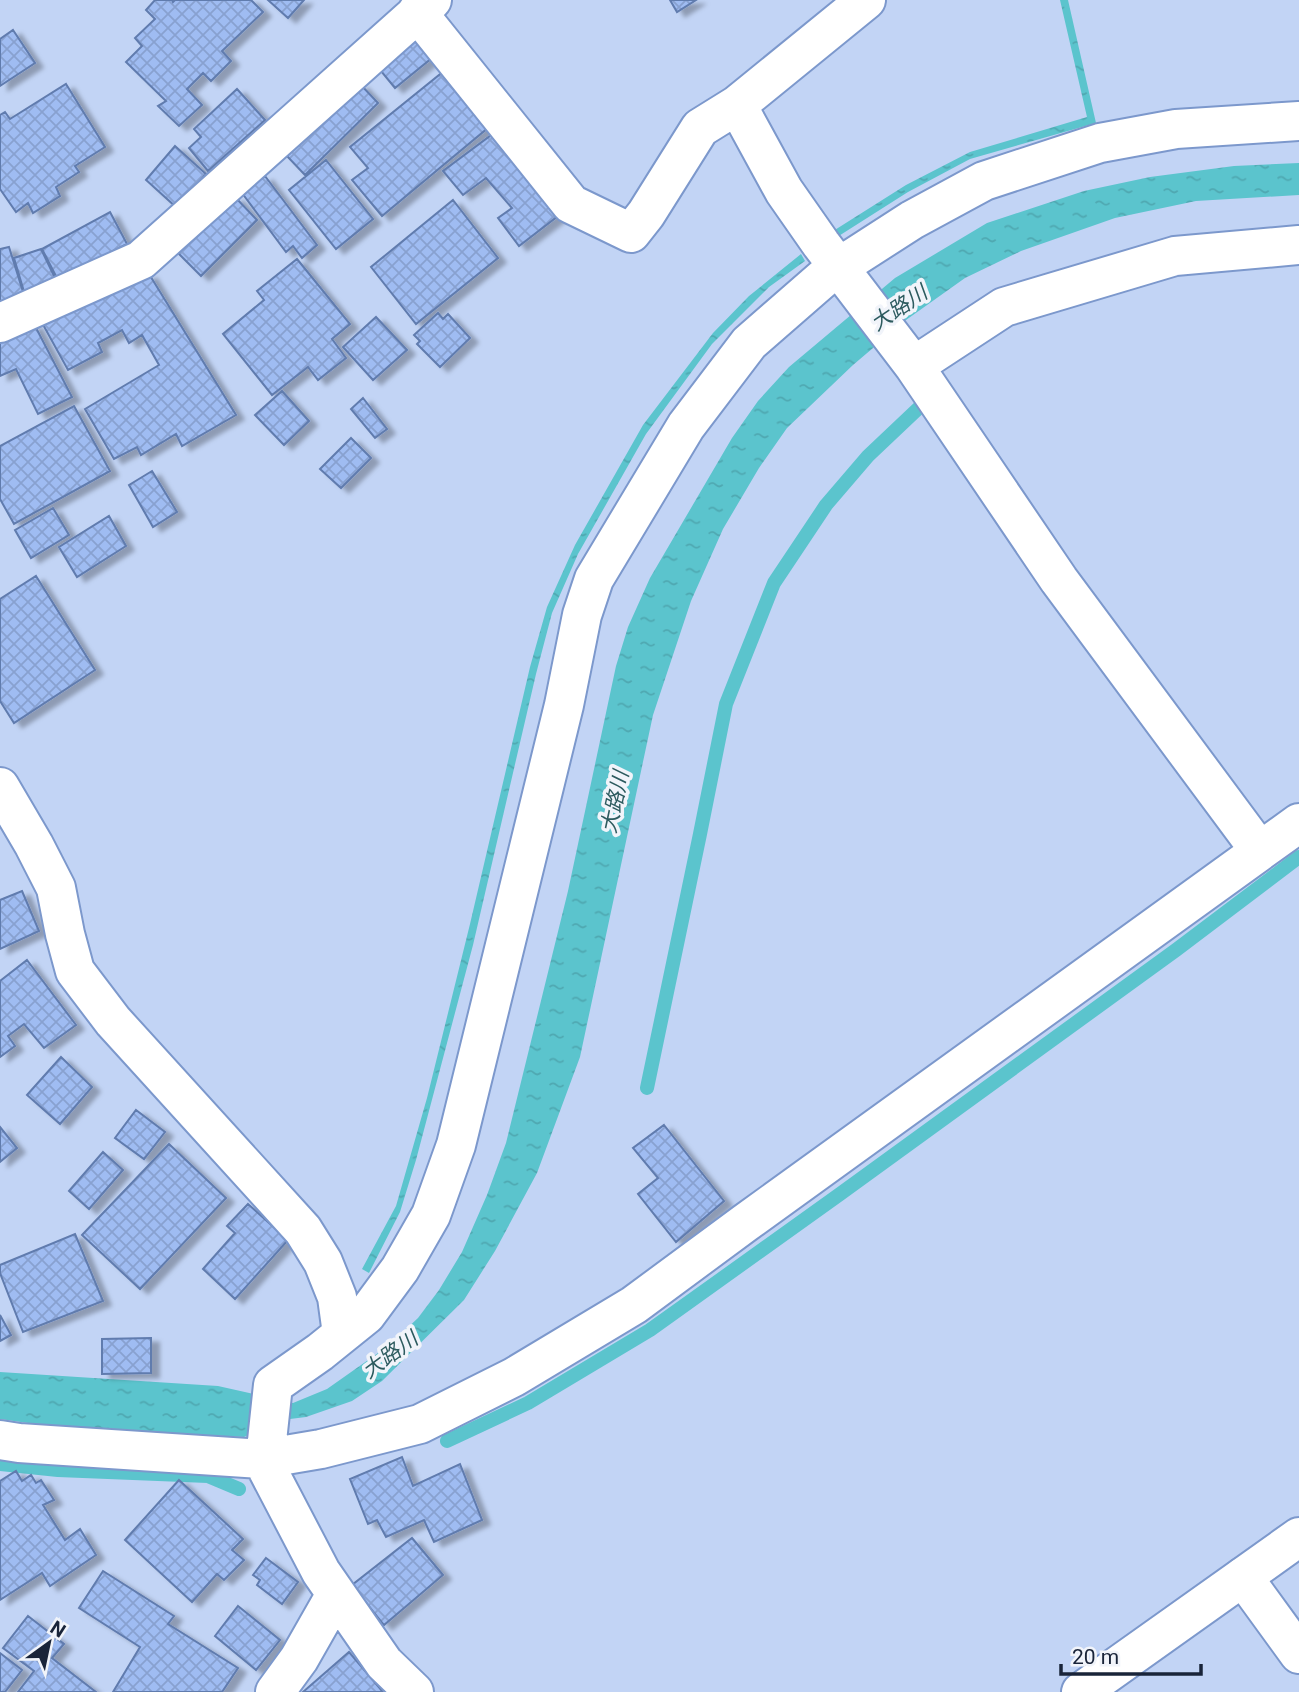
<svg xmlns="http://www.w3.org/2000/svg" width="1299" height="1692" viewBox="0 0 1299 1692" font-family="Roboto,'Noto Sans JP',sans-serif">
  <defs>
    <pattern id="water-ripples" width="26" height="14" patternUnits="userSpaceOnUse" patternTransform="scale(1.75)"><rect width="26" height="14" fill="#5bc4cd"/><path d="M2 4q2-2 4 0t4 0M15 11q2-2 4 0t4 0" fill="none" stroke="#4fa8b1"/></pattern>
    <pattern id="building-cross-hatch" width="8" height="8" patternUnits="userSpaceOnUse" patternTransform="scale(1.75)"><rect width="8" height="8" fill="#9fbcf2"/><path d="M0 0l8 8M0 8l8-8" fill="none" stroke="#88a1d0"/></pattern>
    <filter id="shadow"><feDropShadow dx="8" dy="4.5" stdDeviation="2" flood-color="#0004"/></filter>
  </defs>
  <rect width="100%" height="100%" fill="#c2d4f5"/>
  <path fill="url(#water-ripples)" d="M 1060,0 L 1068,0 L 1096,123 L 970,159 L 908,192 L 834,239 L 830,233 L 906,185 L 970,152 L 1087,117 Z
    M 1299,163 L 1299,195 L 1196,201 L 1115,218 L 1021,251 L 965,278 L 906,320 L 853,365 L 787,428 L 759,468 L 723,529 L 691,601 L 653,715 L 580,1057 L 537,1173 L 495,1251 L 464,1300 L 382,1381 L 352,1401 L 306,1417 L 282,1420 L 244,1437 L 63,1428 L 0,1419 L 0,1372 L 218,1386 L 293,1403 L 327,1389 L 388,1346 L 418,1318 L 439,1290 L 462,1252 L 487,1195 L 506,1143 L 568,891 L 616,666 L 628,627 L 650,578 L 732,438 L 758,401 L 789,367 L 895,278 L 987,223 L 1084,191 L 1150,177 L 1234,166 Z
    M 801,254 L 805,261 L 769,287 L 712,344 L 646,434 L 578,554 L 552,613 L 536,674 L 473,945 L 416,1160 L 400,1212 L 369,1273 L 362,1269 L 396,1206 L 427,1098 L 470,924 L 530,667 L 547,607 L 575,545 L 643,425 L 713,333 L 749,296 Z"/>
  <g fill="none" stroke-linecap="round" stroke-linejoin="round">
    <path stroke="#5bc4cd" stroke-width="14" d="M 647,1088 L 700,834 L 726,704 L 774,583 L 826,505 L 868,456 L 924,403
      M 447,1441 L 528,1403 L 650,1330 L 840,1194 L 1176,950 L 1299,857
      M 0,1464 L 58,1470 L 208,1476 L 239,1489"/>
  </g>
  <path fill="url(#building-cross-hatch)" stroke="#607bae" stroke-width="2" filter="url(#shadow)" d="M 155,0 L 172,0 L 173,2 L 175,0 L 251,0 L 263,12 L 222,51 L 231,61 L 211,81 L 203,73 L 187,89 L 202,105 L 179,126 L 158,106 L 166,101 L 126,62 L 142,46 L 135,38 L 155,19 L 146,10 Z
    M 268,0 L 304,0 L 288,18 Z
    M 670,0 L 696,0 L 677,12 Z
    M 13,30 L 35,63 L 0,86 L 0,39 Z
    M 420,31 L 438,53 L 395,88 L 376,65 Z
    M 444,71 L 489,127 L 382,216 L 352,180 L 368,168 L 350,147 Z
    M 66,84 L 105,147 L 75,166 L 79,172 L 56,187 L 60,196 L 33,213 L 28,203 L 16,212 L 0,189 L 0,115 L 5,112 L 10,119 Z
    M 360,84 L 378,103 L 305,175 L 286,155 Z
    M 237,89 L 265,120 L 208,171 L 189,148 L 201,137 L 194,129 Z
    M 494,133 L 558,216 L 519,246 L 498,218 L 512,208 L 486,178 L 463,195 L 443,171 Z
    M 175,146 L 206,174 L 177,208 L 146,180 Z
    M 326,160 L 373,219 L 336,249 L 289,190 Z
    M 265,176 L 317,245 L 302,258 L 293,246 L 286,252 L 242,193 Z
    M 235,197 L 257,220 L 201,276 L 178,253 Z
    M 453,200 L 498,258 L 416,324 L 371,267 Z
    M 110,212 L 127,244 L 58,280 L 42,249 Z
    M 9,247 L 24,295 L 0,302 L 0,249 Z
    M 41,249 L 55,278 L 25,295 L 14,258 Z
    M 297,259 L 350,324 L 332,339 L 346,358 L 318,380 L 308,367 L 272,395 L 223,334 L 264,300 L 257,291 Z
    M 149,274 L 236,415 L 182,446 L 176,434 L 141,455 L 137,447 L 114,459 L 85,409 L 159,365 L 142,335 L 129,343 L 122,330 L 98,343 L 102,352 L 68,370 L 41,321 Z
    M 438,313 L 443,319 L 448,314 L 470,338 L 440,367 L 417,344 L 420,341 L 414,335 Z
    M 376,317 L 407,350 L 373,380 L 343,347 Z
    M 34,324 L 72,397 L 38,414 L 16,369 L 0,376 L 0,341 Z
    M 282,391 L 309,421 L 284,445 L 255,415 Z
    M 363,398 L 387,429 L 375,438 L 351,409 Z
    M 74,406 L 110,471 L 14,524 L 0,499 L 0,446 Z
    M 351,438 L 371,458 L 341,488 L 320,469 Z
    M 152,471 L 177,512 L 153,527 L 129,485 Z
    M 53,508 L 69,535 L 31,558 L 15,530 Z
    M 109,516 L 126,546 L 77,577 L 59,547 Z
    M 36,576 L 95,670 L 14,723 L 0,701 L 0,599 Z
    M 22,891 L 39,931 L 0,949 L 0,900 Z
    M 27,960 L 76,1025 L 44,1048 L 24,1024 L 8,1036 L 15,1046 L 0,1057 L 0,981 Z
    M 61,1057 L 92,1087 L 60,1124 L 27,1095 Z
    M 136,1110 L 165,1132 L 144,1159 L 115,1138 Z
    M 664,1125 L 724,1201 L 676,1242 L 638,1194 L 658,1178 L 633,1148 Z
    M 0,1127 L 17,1148 L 0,1162 Z
    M 169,1144 L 226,1198 L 140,1289 L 82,1235 Z
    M 103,1152 L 123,1170 L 89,1209 L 69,1191 Z
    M 248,1204 L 288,1240 L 235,1299 L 203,1269 L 235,1233 L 227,1226 Z
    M 75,1234 L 103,1301 L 23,1332 L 0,1273 L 0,1265 Z
    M 0,1315 L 11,1335 L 0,1341 Z
    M 151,1338 L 151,1373 L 102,1374 L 102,1339 Z
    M 402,1457 L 413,1486 L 460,1464 L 482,1520 L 434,1542 L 424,1520 L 386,1537 L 377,1520 L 368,1524 L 350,1479 Z
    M 16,1471 L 22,1481 L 31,1475 L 36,1483 L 41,1480 L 54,1500 L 43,1505 L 65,1540 L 80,1529 L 96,1555 L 50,1586 L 42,1573 L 0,1600 L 0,1481 Z
    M 179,1480 L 243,1539 L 232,1550 L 244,1560 L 224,1580 L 217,1574 L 192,1602 L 125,1540 Z
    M 412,1538 L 443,1575 L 384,1625 L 352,1585 Z
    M 266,1558 L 298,1582 L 282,1604 L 257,1585 L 260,1580 L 253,1575 Z
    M 103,1571 L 174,1616 L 168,1624 L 238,1668 L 222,1692 L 113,1692 L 140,1647 L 79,1608 Z
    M 238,1606 L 280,1640 L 256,1670 L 215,1636 Z
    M 28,1616 L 64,1644 L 52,1658 L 96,1692 L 18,1692 L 34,1671 L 3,1648 Z
    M 349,1652 L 383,1692 L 303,1692 Z
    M 0,1653 L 22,1670 L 5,1692 L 0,1692 Z"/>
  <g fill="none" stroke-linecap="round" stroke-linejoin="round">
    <g stroke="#7c98cc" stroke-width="42">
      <path id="street" d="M 417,12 L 571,204 L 631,233 L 646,214 L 700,128 L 737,105 L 866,0
        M 737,105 L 784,191 L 821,244 L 914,366 L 1059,580 L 1260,851
        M 0,323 L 141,260 L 432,0
        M 914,366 L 1004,307 L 1175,256 L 1299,245
        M 0,787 L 34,845 L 56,888 L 65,934 L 75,971 L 113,1021 L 303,1230 L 323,1262 L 337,1297 L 342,1334
        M 0,1440 L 19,1443 L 262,1459 L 321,1449 L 420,1424 L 514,1377 L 634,1305 L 745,1223 L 1299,823
        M 1243,1577 L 1299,1654
        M 275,1692 L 299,1659 L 336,1594
        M 414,1692 L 384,1663 L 321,1572 L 262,1459 L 267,1441 L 273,1385 L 320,1352 L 366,1315 L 400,1269 L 431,1215 L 456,1145 L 564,705 L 582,615 L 594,579 L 686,426 L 749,343 L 827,275 L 839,267 L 912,220 L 984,181 L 1100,143 L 1176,129 L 1299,121"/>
    </g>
    <g stroke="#7c98cc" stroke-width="42">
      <path id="secondary" d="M 1081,1692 L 1299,1537"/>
    </g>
    <use href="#street" stroke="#fff" stroke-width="38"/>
    <use href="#secondary" stroke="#fff" stroke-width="38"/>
  </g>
  <g text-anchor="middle" stroke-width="7" stroke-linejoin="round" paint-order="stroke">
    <g font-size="21" font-style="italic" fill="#2d5b5f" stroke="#f1f4fa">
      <text transform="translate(899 308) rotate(-34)" y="7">大路川</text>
      <text transform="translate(615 802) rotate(-78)" y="7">大路川</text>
      <text transform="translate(390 1355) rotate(-36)" y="7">大路川</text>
    </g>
  </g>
  <g transform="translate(49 1643) rotate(33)" stroke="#f1f4fa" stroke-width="5" paint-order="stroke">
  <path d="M0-5L12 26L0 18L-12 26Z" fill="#192439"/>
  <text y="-10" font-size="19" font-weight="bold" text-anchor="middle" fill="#192439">N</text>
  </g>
  <path d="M1061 1664v10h140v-10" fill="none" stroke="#192439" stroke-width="3.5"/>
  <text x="1072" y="1664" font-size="21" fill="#192439" stroke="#f1f4fa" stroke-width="5" paint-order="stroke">20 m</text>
</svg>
